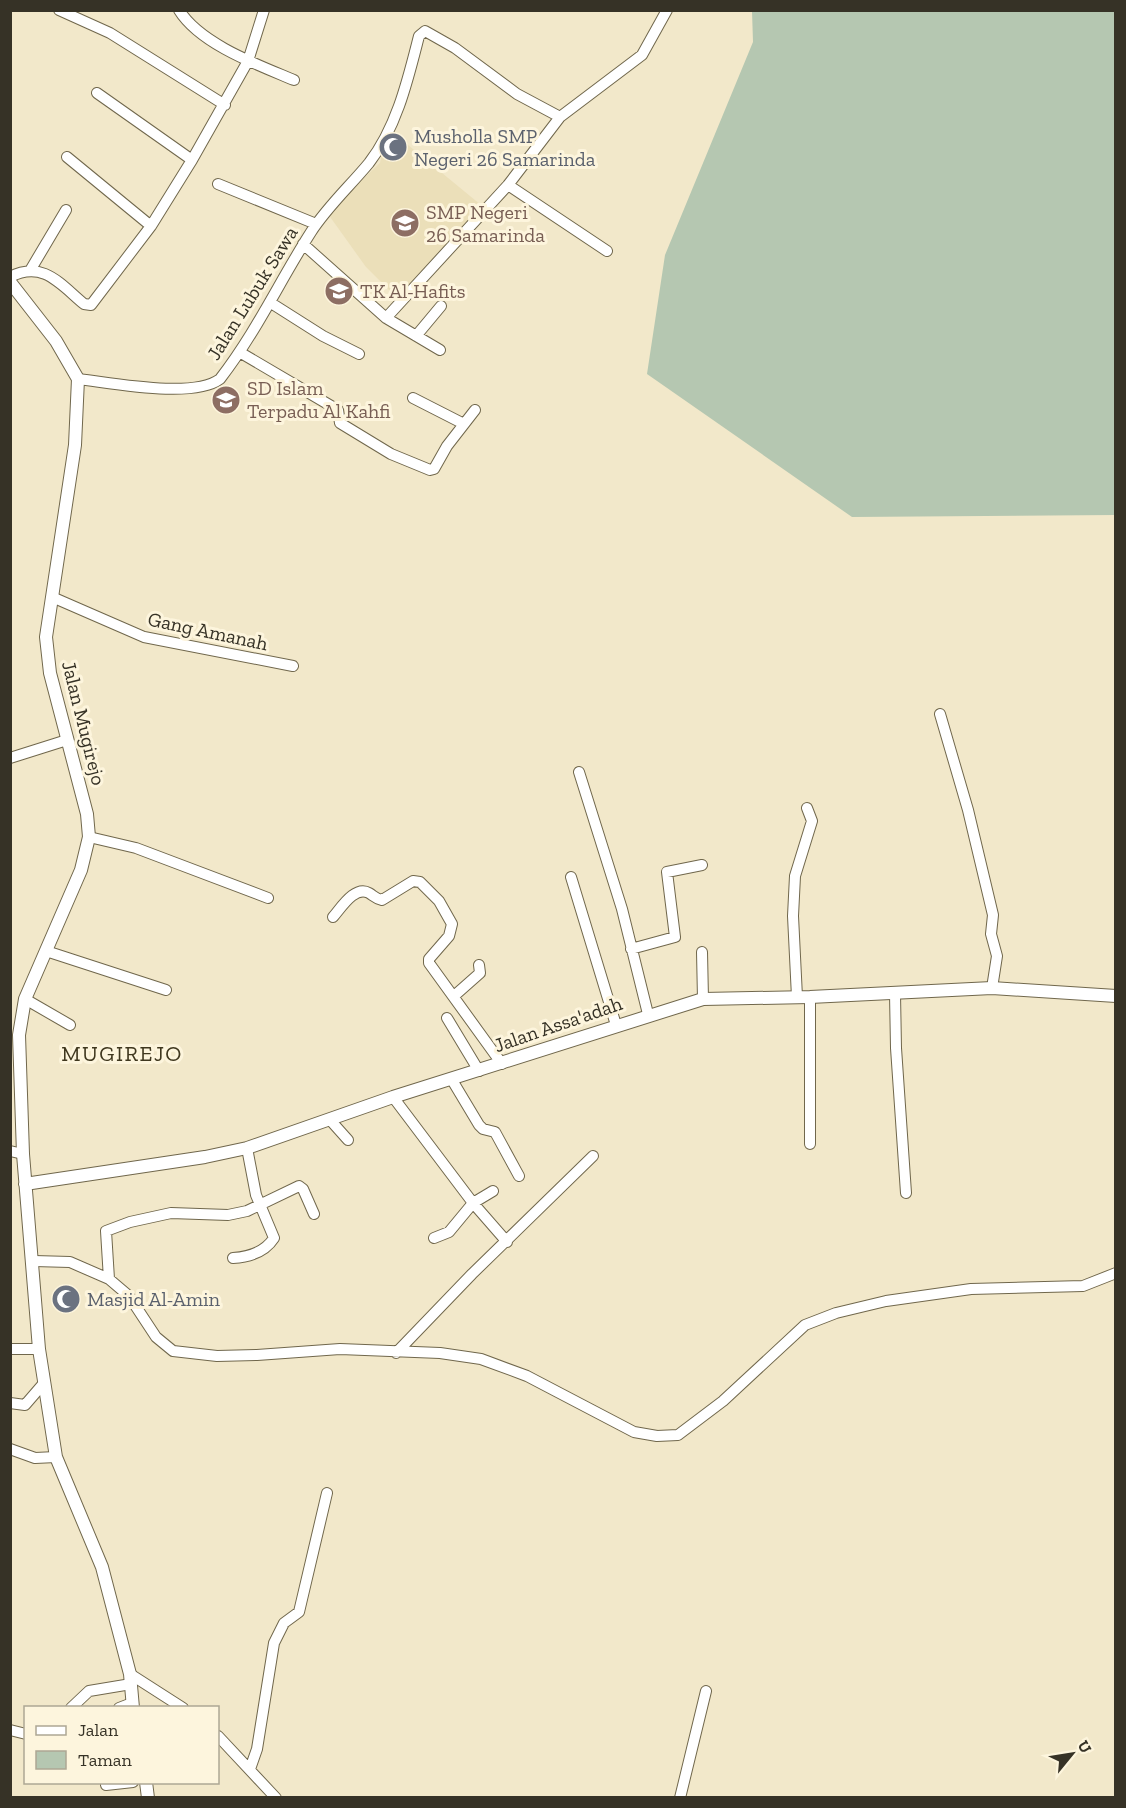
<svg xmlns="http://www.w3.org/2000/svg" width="1126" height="1808" viewBox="0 0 1126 1808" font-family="'Zilla Slab',serif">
  <rect width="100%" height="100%" fill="#f2e8ca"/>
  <path fill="#ebdfb9" d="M 391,131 L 487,210 L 401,302 L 366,267 L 328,214 L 335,205 L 380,163 L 384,143 Z"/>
  <path fill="#b5c7b1" d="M 752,11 L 1115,11 L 1115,515 L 852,517 L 647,374 L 665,255 L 753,42 Z"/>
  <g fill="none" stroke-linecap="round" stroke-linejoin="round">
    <g stroke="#70674c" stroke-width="12">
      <path id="minor" d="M 59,10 L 110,33 L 225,105
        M 179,10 C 200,44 258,65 294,80
        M 97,93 L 192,160
        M 560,117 L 508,185 L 607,251
        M 67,157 L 151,226
        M 218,184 L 316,224
        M 303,244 L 386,318 L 440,350
        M 31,269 L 66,210
        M 10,277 C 43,260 60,284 84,304 L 91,305 L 151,226 L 192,160 L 248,61 L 264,10
        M 271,303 L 323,336 L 359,354
        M 386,318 L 508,185
        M 416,336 L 441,306
        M 241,353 L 338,410 L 340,423 L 391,454 L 430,470 L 434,469 L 447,446 L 475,410
        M 78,379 C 113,383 193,399 220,379 C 257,331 279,282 311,232 C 327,207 350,186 369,163 C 397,127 408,79 419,36 L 425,31 L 455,48 L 517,94 L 560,117 L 642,55 L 667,10
        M 413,398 L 464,424
        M 52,597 L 144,637 L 293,666
        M 940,714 L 968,810 L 993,915 L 991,934 L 997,956 L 992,988
        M 10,758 L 67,740
        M 579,772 L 622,909 L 648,1014
        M 89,837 L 136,848 L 268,898
        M 571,877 L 616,1025
        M 333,917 C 341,908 355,885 369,893 C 374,896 376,899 382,900 L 413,881 L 420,882 L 439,901 L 452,924 L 449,936 L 429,959 L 429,963 L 502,1064
        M 631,949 L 675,937 L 667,872 L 702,865
        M 46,951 L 166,990
        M 702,952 L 703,999
        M 895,994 L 896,1048 L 906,1193
        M 454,996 L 480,973 L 479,965
        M 797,997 L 793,916 L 795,876 L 812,821 L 807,808
        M 810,997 L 810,1144
        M 25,999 L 70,1025
        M 447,1018 L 479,1071
        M 452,1080 L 479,1125 L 483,1129 L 495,1132 L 519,1176
        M 393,1097 L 473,1203 L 493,1191
        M 331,1121 L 348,1140
        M 10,1151 L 23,1154
        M 434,1238 L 449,1232 L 473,1203 L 507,1242
        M 233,1258 C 249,1257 265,1252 274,1238 L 256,1195 L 247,1148
        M 34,1261 L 70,1262 L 109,1279 L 129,1296 L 156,1337 L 173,1351 L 217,1356 L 257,1355 L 340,1349 L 440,1353 L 481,1359 L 527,1376 L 634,1432 L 657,1436 L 678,1435 L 723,1401 L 805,1325 L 836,1313 L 886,1301 L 971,1289 L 1083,1286 L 1116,1273
        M 109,1279 L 106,1231 L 130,1222 L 171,1213 L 228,1215 L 247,1211 L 299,1186 L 303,1189 L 314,1214
        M 10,1349 L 39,1349
        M 396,1353 L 472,1274 L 593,1156
        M 10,1403 L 25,1405 L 44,1383
        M 10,1449 L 35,1458 L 56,1457
        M 130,1674 L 183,1708
        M 71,1708 L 89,1691 L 131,1684
        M 119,1708 L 132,1703
        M 10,1730 L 26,1734
        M 218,1736 L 276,1798
        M 250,1769 L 257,1749 L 274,1643 L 284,1623 L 299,1612 L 327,1493
        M 106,1785 L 133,1782
        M 680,1798 L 706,1691"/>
    </g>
    <g stroke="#70674c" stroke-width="14">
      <path id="tertiary" d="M 10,282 L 56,341 L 78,379 L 75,445 L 46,637 L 50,673 L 87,814 L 89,837 L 81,870 L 25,999 L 19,1035 L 23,1154 L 39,1349 L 56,1457 L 102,1567 L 130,1674 L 133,1708
        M 25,1184 L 205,1157 L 247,1148 L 393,1097 L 703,999 L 810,997 L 992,988 L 1116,996
        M 146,1782 L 148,1798"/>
    </g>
    <use href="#minor" stroke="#fff" stroke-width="10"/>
    <use href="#tertiary" stroke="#fff" stroke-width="12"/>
  </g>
  <defs>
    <g id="mosque-disc" transform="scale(1.5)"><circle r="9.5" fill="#6b7280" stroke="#fdf5dd"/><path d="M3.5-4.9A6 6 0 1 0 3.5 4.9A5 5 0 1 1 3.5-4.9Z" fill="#fff"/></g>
    <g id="school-disc" transform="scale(1.5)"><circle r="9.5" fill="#8d6e63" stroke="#fdf5dd"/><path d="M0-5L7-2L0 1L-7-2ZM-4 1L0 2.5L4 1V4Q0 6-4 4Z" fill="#fff"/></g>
  </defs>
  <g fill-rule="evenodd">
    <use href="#mosque-disc" x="393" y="147"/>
    <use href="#school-disc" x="405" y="223"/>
    <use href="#school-disc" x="339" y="291"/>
    <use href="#school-disc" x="226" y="400"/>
    <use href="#mosque-disc" x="66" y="1299"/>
  </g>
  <g text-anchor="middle" stroke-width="6" stroke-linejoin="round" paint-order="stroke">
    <g font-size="20" fill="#5b616d" stroke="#fdf5dd" text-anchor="start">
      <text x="414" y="143">Musholla SMP<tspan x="414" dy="23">Negeri 26 Samarinda</tspan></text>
      <text x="87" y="1306">Masjid Al-Amin</text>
    </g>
    <g font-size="20" fill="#785e54" stroke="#fdf5dd" text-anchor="start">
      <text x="426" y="219">SMP Negeri<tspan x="426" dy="23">26 Samarinda</tspan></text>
      <text x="360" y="298">TK Al-Hafits</text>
      <text x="247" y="395">SD Islam<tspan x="247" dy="23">Terpadu Al Kahfi</tspan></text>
    </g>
    <g font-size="20" fill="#363226" stroke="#fdf5dd">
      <text transform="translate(252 293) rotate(-58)" y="7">Jalan Lubuk Sawa</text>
      <text transform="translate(208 631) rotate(12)" y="7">Gang Amanah</text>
      <text transform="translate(84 723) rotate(76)" y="7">Jalan Mugirejo</text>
      <text transform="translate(558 1024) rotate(-19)" y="7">Jalan Assa'adah</text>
    </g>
    <g font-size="22" letter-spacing="1.5" fill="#3f371e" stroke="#fdf5dd">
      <text x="122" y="1061">MUGIREJO</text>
    </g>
  </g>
  <rect width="1126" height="1808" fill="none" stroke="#363226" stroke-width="24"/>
  <rect x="24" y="1706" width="195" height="78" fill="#fdf5dd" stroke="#ada794" stroke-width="1.5"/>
  <rect x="36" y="1726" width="30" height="9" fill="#ffffff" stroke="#ada794" stroke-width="1.5"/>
  <text x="78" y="1736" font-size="18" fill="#363226">Jalan</text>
  <rect x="36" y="1751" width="30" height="18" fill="#b5c7b1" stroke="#ada794" stroke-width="1.5"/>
  <text x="78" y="1766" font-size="18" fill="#363226">Taman</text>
  <g transform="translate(1072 1754) rotate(60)" stroke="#fdf5dd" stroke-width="4.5" paint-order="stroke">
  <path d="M0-4.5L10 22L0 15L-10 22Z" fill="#363226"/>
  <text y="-9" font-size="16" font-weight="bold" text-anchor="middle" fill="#363226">U</text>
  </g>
</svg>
